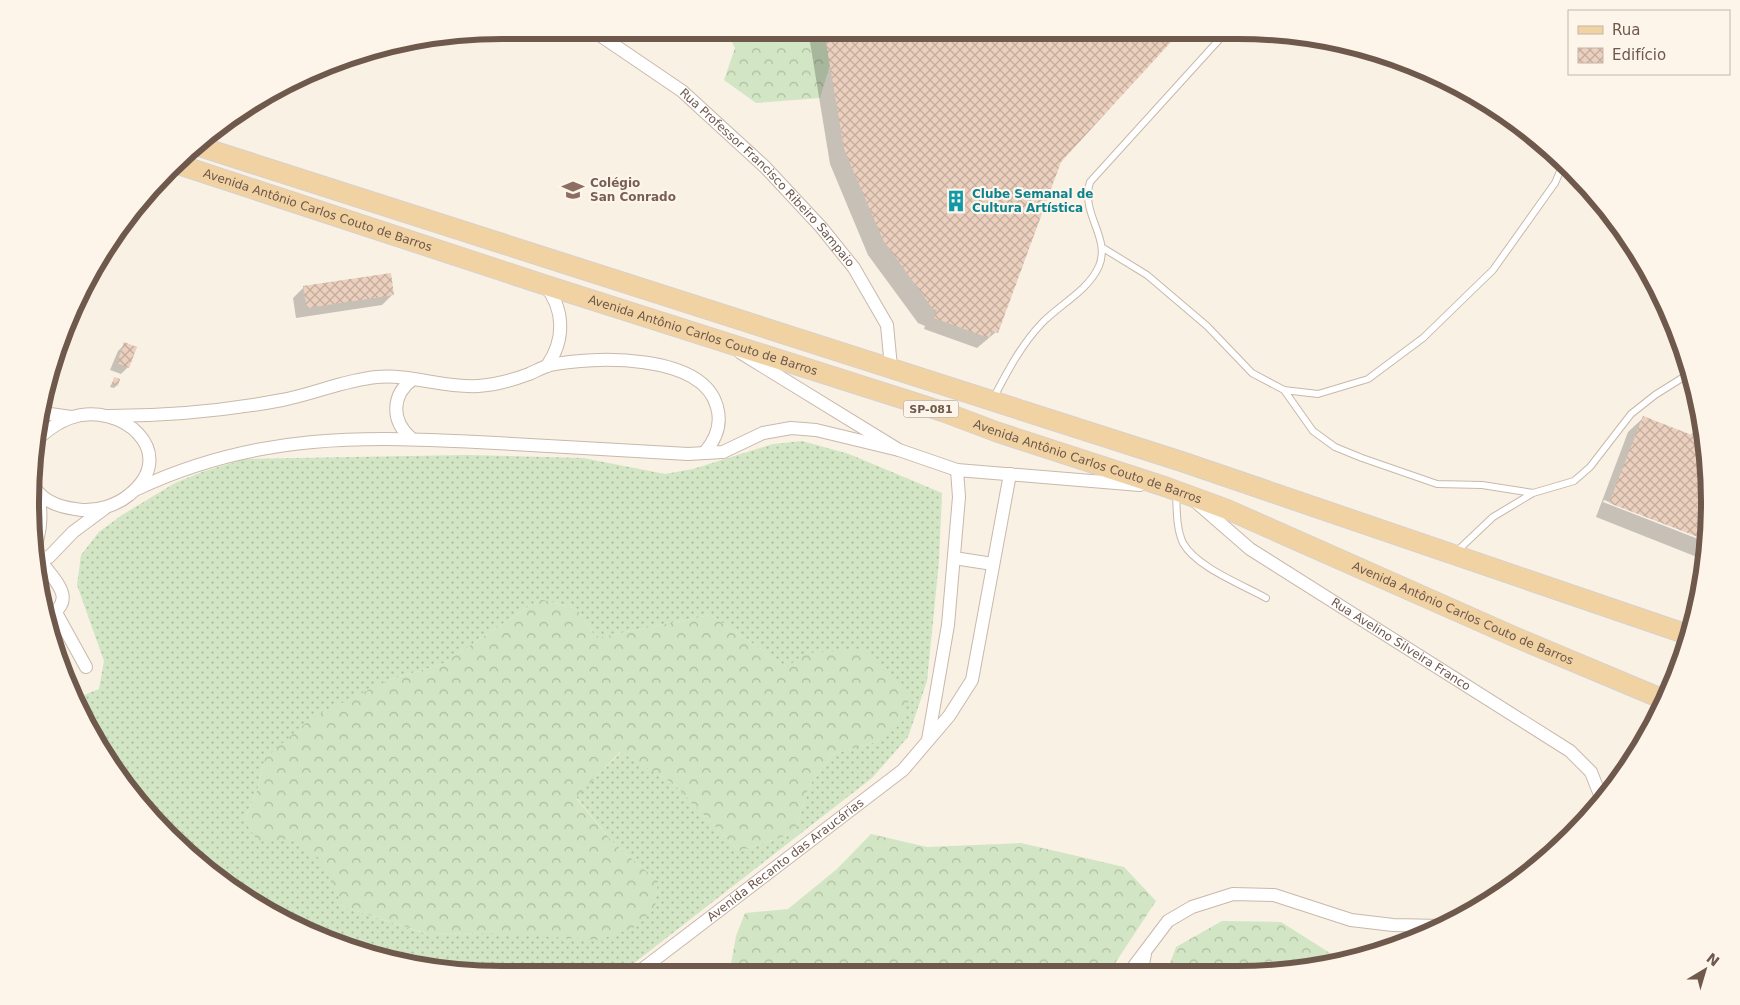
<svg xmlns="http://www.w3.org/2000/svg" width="1740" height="1005" viewBox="0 0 1740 1005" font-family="'DejaVu Sans',sans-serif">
  <defs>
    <pattern id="grass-dots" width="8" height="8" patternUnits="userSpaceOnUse" patternTransform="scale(1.25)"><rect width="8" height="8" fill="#d2e5c4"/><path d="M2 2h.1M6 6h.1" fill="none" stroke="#afbca1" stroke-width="1.8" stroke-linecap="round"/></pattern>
    <pattern id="forest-crowns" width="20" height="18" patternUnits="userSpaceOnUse" patternTransform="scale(1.25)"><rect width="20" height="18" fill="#d2e5c4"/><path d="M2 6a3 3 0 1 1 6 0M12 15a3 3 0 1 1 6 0" fill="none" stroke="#afbca1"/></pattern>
    <pattern id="building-cross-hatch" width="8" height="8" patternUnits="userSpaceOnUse" patternTransform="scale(1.25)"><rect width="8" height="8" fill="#ecd0be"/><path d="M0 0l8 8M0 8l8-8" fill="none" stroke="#c3ac9d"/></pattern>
  </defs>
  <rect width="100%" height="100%" fill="#f9f1e4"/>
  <path fill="url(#grass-dots)" fill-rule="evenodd" d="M 802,441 L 849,454 L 942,493 L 939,561 L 927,681 L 908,737 L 872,778 L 620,974 L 471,974 L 350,950 L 240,896 L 128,790 L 75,692 L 84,695 L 99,689 L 104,661 L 77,585 L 81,555 L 99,532 L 122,515 L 175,483 L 202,472 L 245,459 L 467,455 L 583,458 L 665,474 L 693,469 L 773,444 ZM 540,599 L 577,609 L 596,638 L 711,615 L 787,667 L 879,741 L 833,754 L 809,786 L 794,833 L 739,851 L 674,784 L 621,752 L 576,797 L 615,845 L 658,881 L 486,933 L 427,934 L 344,907 L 320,858 L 290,839 L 244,821 L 257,791 L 265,758 L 389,680 L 442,664 Z"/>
  <path fill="url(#forest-crowns)" d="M 726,30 L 824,30 L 830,65 L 820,98 L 756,103 L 724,80 L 735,48 Z
    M 540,599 L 577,609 L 596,638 L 711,615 L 787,667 L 805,653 L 864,650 L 886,668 L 910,696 L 901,724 L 879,741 L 833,754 L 809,786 L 794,833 L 739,851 L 674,784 L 620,752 L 576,798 L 615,845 L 658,881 L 655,908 L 633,928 L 599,940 L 486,933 L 428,934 L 344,907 L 319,858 L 290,839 L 258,841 L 244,821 L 257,791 L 265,758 L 313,717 L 389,680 L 442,664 Z
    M 871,834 L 927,847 L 1021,843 L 1124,867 L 1156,901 L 1108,974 L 742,974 L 731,964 L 736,936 L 745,913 L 788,909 L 837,869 Z
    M 1222,921 L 1281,922 L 1341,960 L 1269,974 L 1166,974 L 1176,947 Z"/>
  <path fill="#0003" d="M 808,30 L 1180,31 L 1060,161 L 996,332 L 977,348 L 924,329 L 925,326 L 918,323 L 868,255 L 830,164 Z
    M 304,287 L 393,294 L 382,305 L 296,318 L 293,298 Z
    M 125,344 L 128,367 L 121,374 L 110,370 L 118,351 Z
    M 114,379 L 117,385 L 114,388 L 110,387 Z
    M 1643,418 L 1690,436 L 1702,421 L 1710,502 L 1706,539 L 1604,500 L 1603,502 L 1706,542 L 1705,556 L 1702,559 L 1596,517 L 1628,432 Z"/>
  <path fill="url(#building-cross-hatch)" d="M 824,30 L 1181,31 L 1061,162 L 998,333 L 992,331 L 989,338 L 934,318 L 937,310 L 933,309 L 883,240 L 844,149 Z
    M 391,273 L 394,295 L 307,308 L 303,286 Z
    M 124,342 L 137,347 L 129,368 L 117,363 Z
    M 114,377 L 120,379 L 118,386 L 112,384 Z
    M 1643,416 L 1697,437 L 1702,424 L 1710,502 L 1706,540 L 1609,503 Z"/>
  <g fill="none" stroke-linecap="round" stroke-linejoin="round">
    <g stroke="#c9b8ab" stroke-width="8">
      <path id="lane" d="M 1103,248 L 1147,275 L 1207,326 L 1252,373 L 1284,390 L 1318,394 L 1368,379 L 1423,338 L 1493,270 L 1555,183 L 1564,162
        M 1284,390 L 1313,431 L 1335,447 L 1362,458 L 1437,484 L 1482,485 L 1533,493
        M 993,399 C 1007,372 1021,345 1042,323 C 1060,304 1088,291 1099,266 C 1111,237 1080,214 1090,182 L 1227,31
        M 1176,494 C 1177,510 1176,528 1183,543 C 1196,567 1243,585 1266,598
        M 1455,553 L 1493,517 L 1533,493 L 1574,481 L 1590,467 L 1631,414 L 1655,395 L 1690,373"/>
    </g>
    <g stroke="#c9b8ab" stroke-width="14">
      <g id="street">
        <path id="s1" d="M 588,30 L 601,36 L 682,91 L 765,167 L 821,227 L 854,268 L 887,325 L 891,367"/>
        <path d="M 545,285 C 565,310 565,340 547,366"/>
        <path d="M 741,353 L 899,450 L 957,470 L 1140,485"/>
        <path d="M 43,413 L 71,417"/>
        <path d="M 109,416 C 167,416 224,411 282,400 C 314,394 344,380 377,377 C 411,374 443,388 478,386 C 495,385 513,380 529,374 C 536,371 543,367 550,365 C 593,356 703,353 717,407 C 722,424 716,439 705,452"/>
        <path d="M 411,438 C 391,421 391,395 413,379"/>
        <path d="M 35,488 C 45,504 65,508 82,510 C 98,511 117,505 129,495 C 182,453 121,400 70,418 C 59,422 50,428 41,436"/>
        <path d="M 137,489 C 258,432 365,436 496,443 C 560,447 624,450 688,454 L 723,452 L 763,433 L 791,428 L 816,430 L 899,450"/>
        <path d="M 38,493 C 40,503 41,514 40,524 C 40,532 35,544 37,551 C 41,573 85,595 48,617"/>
        <path id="s2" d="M 1196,502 L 1250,549 L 1570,751 L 1591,772 L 1602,800"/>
        <path d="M 40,558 L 49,557 L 73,532 L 104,509"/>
        <path d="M 954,558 L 993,564"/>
        <path d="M 55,611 L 86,667"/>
        <path d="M 928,740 L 948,625 L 959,497 L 957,470"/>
        <path id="s3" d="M 636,974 L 903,770 L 949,716 L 972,680 L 1010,474"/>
        <path d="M 1128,974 L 1168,921 L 1192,907 L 1233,894 L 1274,895 L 1351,920 L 1393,925 L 1442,926"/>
        <path d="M 1141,974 L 1145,954"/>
      </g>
    </g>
    <g stroke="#d7d0cd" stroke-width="21">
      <g id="primary">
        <path d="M 198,146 L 1183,462 L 1689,635"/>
        <path id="s4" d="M 180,165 L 545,285 L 944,412 L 997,432 L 1166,487 L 1226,509 L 1515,637 L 1665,700"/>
      </g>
    </g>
    <use href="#lane" stroke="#fff" stroke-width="6"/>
    <use href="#street" stroke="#fff" stroke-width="12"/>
    <use href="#primary" stroke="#f1d3a3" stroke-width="19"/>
  </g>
  <defs>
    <g id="school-bare" transform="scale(1.725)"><path d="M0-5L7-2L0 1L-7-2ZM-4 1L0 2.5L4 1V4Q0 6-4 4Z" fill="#8d6e63" stroke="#fdf5e9" stroke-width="2.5" paint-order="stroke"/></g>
    <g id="building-bare" transform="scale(1.725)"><path d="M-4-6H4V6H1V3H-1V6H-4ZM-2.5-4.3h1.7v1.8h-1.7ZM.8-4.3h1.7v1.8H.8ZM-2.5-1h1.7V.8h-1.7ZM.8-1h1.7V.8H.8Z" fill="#0f9aa8" stroke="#fdf5e9" stroke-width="2.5" paint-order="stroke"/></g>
  </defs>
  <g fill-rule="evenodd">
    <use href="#school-bare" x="573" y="190"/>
    <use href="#building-bare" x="956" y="201"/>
  </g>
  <g text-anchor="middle" stroke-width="4.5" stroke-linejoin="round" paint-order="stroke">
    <rect fill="#fdf5e9" stroke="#9a877b" stroke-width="1" x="903.5" y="400.5" width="55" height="17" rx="4"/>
    <g font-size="11" font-weight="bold" fill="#6f584c">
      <text x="931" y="413">SP-081</text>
    </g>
    <g font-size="12" fill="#6f584c" stroke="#fdf5e9">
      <text dy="4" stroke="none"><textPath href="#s1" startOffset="234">Rua Professor Francisco Ribeiro Sampaio</textPath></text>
      <text dy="4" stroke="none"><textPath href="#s4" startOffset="145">Avenida Antônio Carlos Couto de Barros</textPath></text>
      <text dy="4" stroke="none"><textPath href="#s4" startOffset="550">Avenida Antônio Carlos Couto de Barros</textPath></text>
      <text dy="4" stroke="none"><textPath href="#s4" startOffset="955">Avenida Antônio Carlos Couto de Barros</textPath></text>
      <text dy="4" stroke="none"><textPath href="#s4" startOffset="1360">Avenida Antônio Carlos Couto de Barros</textPath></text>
      <text dy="4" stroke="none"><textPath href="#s2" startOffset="250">Rua Avelino Silveira Franco</textPath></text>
      <text dy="4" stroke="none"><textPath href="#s3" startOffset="188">Avenida Recanto das Araucárias</textPath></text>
    </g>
    <g font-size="12" font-weight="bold" fill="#785e54" stroke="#fdf5e9" text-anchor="start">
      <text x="590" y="187">Colégio<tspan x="590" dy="14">San Conrado</tspan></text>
    </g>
    <g font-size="12" font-weight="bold" fill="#0d838f" stroke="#fdf5e9" text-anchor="start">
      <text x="972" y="198">Clube Semanal de<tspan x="972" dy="14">Cultura Artística</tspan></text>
    </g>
  </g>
  <path d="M0 0H1740V1005H0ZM502 39H1238A463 463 0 0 1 1701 502V503A463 463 0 0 1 1238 966H502A463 463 0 0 1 39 503V502A463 463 0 0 1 502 39Z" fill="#fdf5e9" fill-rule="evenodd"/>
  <path fill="none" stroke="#6f584c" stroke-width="6" d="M502 39H1238A463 463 0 0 1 1701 502V503A463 463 0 0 1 1238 966H502A463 463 0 0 1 39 503V502A463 463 0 0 1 502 39Z"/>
  <rect x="1568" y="10" width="162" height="65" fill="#fdf5e9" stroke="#c4b6aa"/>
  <rect x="1578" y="26" width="25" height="8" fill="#f1d3a3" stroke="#c4b6aa"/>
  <text x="1612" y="35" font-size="15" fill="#6f584c">Rua</text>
  <rect x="1578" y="48" width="25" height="15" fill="url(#building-cross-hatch)" stroke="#c4b6aa"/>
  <text x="1612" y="60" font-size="15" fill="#6f584c">Edifício</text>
  <g transform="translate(1705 970) rotate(38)" stroke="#fdf5e9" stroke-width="4" paint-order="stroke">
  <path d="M0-4L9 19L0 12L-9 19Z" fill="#6f584c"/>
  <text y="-8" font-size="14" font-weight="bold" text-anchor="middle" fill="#6f584c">N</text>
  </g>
</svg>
